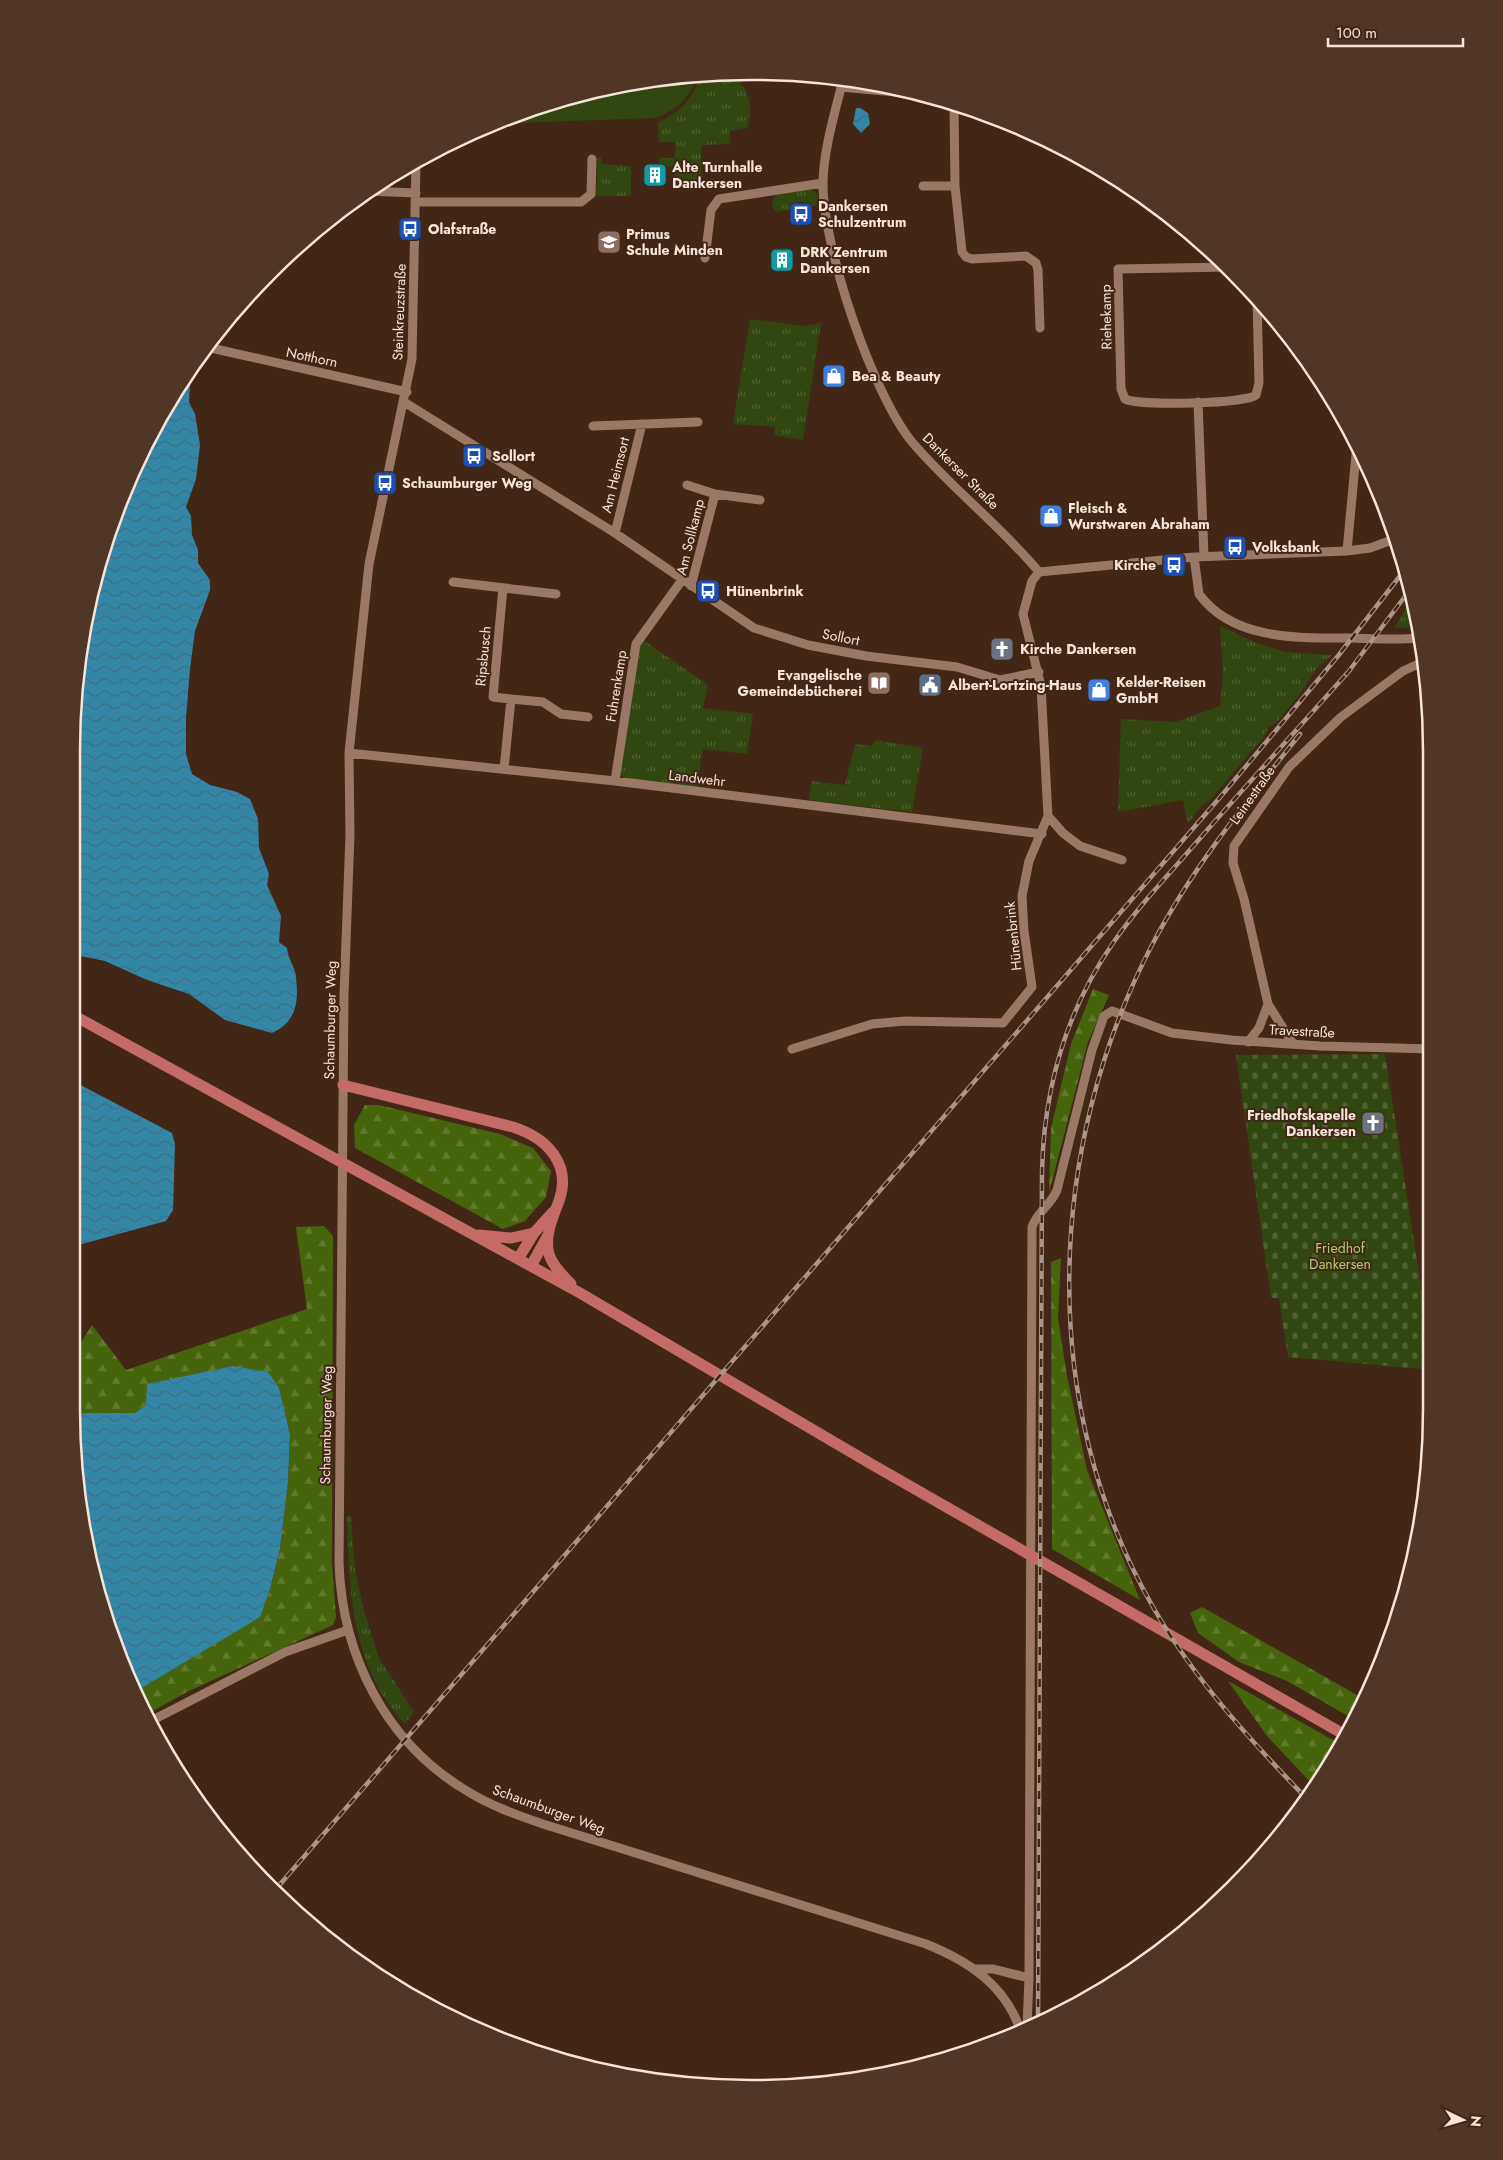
<svg xmlns="http://www.w3.org/2000/svg" width="1503" height="2160" viewBox="0 0 1503 2160" font-family="Jost,sans-serif">
  <defs>
    <pattern id="grass-tufts" width="24" height="20" patternUnits="userSpaceOnUse" patternTransform="scale(1.25)"><rect width="24" height="20" fill="#324710"/><path d="M3 7l-1-3M5 7V3M7 7l1-3M15 17l-1-3M17 17v-4M19 17l1-3" fill="none" stroke="#506132"/></pattern>
    <pattern id="forest-firs" width="22" height="20" patternUnits="userSpaceOnUse" patternTransform="scale(1.25)"><rect width="22" height="20" fill="#46640c"/><path d="M5 1l3.5 6h-7zM16 11l3.5 6h-7z" fill="#617a2f"/></pattern>
    <pattern id="cemetery-stones" width="16" height="16" patternUnits="userSpaceOnUse" patternTransform="scale(1.25)"><rect width="16" height="16" fill="#324710"/><path d="M2 7V4a2 2 0 0 1 4 0v3zM10 15v-3a2 2 0 0 1 4 0v3z" fill="#506132"/></pattern>
    <pattern id="water-waves" width="16" height="10" patternUnits="userSpaceOnUse" patternTransform="scale(1.25)"><rect width="16" height="10" fill="#3486a6"/><path d="M0 5q4-4 8 0t8 0" fill="none" stroke="#3d6c7e"/></pattern>
  </defs>
  <rect width="100%" height="100%" fill="#422716"/>
  <path fill="url(#grass-tufts)" d="M 743,72 L 738,80 C 751,93 753,111 747,128 L 729,131 L 731,144 L 701,145 L 701,185 L 674,186 L 674,167 L 658,166 L 659,158 L 675,158 L 675,142 L 659,142 L 658,122 C 679,113 694,99 700,76 Z
    M 598,157 L 601,157 L 601,164 L 631,166 L 631,196 L 596,196 Z
    M 811,189 L 818,195 L 817,204 L 813,206 L 777,212 L 772,206 L 774,197 L 777,195 Z
    M 750,319 L 803,326 L 821,323 L 803,440 L 774,435 L 775,427 L 733,424 Z
    M 1412,599 L 1420,627 L 1394,628 C 1401,618 1405,609 1412,599 Z
    M 1220,626 L 1254,642 L 1286,652 L 1332,655 L 1316,669 L 1300,694 L 1276,723 L 1269,726 L 1263,738 L 1209,801 L 1202,805 L 1188,824 L 1183,800 L 1118,812 L 1121,719 L 1175,722 L 1220,706 L 1223,674 Z
    M 643,640 L 708,685 L 703,708 L 753,714 L 747,754 L 703,749 L 697,787 L 623,778 L 620,772 L 639,649 Z
    M 876,740 L 923,748 L 912,812 L 809,800 L 812,781 L 845,785 L 855,744 L 872,746 Z
    M 347,1516 L 351,1516 L 355,1569 L 363,1607 L 379,1658 L 414,1712 L 405,1724 C 351,1666 349,1590 347,1516 Z"/>
  <path fill="url(#forest-firs)" d="M 1093,989 L 1109,995 L 1088,1042 L 1049,1193 L 1051,1128 L 1071,1044 Z
    M 365,1105 L 379,1105 L 500,1134 L 533,1148 L 551,1171 L 546,1197 L 525,1221 L 503,1229 L 355,1148 L 354,1125 Z
    M 324,1226 L 333,1236 L 332,1564 L 336,1617 L 333,1625 L 189,1691 L 147,1714 L 135,1692 L 260,1616 L 270,1589 L 280,1549 L 288,1482 L 290,1434 L 279,1388 L 146,1405 L 135,1413 L 83,1413 L 74,1430 L 71,1408 L 71,1358 L 92,1325 L 126,1370 L 307,1309 L 296,1227 Z
    M 1061,1258 L 1058,1318 L 1067,1376 L 1087,1470 L 1140,1600 L 1052,1549 L 1051,1262 Z
    M 1202,1607 L 1364,1699 L 1353,1719 L 1287,1681 L 1239,1662 L 1198,1633 L 1190,1613 Z
    M 1228,1681 L 1340,1744 L 1316,1788 L 1267,1736 Z"/>
  <path fill="url(#cemetery-stones)" d="M 1385,1054 L 1432,1357 L 1432,1370 L 1288,1357 L 1279,1298 L 1271,1298 L 1236,1055 Z"/>
  <path fill="#324710" d="M 696,77 C 691,98 675,111 655,118 L 517,123 L 504,119 L 619,84 Z"/>
  <path fill="url(#water-waves)" d="M 856,108 L 860,108 L 868,113 L 870,124 L 861,133 L 853,124 Z
    M 184,383 L 190,385 L 189,402 L 195,414 L 200,445 L 196,479 L 186,507 L 191,516 L 192,535 L 198,550 L 198,563 L 210,580 L 210,590 L 195,631 L 190,669 L 186,718 L 186,754 L 192,774 L 210,785 L 237,792 L 250,799 L 258,819 L 259,848 L 269,874 L 267,885 L 281,916 L 279,942 L 287,948 C 288,959 295,967 296,977 C 299,1003 296,1022 272,1033 L 225,1020 L 189,994 L 147,980 L 105,961 L 71,954 L 71,751 L 84,619 L 107,533 L 162,412 Z
    M 71,1080 L 172,1133 L 175,1144 L 173,1210 L 166,1221 L 71,1247 Z
    M 233,1366 L 268,1372 L 279,1388 L 290,1434 L 288,1482 L 280,1549 L 270,1589 L 260,1617 L 135,1692 L 123,1669 L 95,1585 L 74,1430 L 83,1413 L 135,1413 L 146,1405 L 147,1384 Z"/>
  <g fill="none" stroke-linecap="round" stroke-linejoin="round">
    <path stroke="#997966" stroke-width="9" d="M 843,80 C 835,112 823,152 823,184 C 823,247 872,393 912,442 C 951,488 1000,525 1039,572
      M 841,87 L 917,94
      M 954,105 L 955,186 L 962,252 L 966,257 L 972,259 L 1026,256 L 1036,263 L 1038,270 L 1040,328
      M 416,163 L 412,359 L 369,564 L 349,753 L 350,835 L 344,995 L 339,1563 C 342,1656 386,1743 467,1791 C 491,1806 517,1815 543,1824 L 926,1944 C 968,1961 1004,1984 1020,2029
      M 923,186 L 955,186
      M 367,191 L 416,193
      M 416,202 L 581,202 L 591,194 L 592,159
      M 705,258 L 711,210 L 719,199 L 823,183
      M 1228,267 L 1118,269 L 1121,389 L 1125,399 C 1138,406 1245,404 1256,395 L 1259,383 L 1257,298
      M 211,348 L 407,392
      M 404,402 L 615,533 L 754,628 L 808,645 L 866,656 L 957,667 L 1000,680 L 1039,672
      M 1198,402 L 1204,556
      M 593,426 L 698,422
      M 687,485 L 715,494 L 760,500
      M 615,533 L 642,424
      M 1347,551 L 1357,444
      M 1194,557 L 1199,594 C 1233,641 1300,638 1352,638 C 1375,639 1398,640 1421,638
      M 1039,572 L 1194,557 L 1347,551 L 1370,548 L 1392,540
      M 453,582 L 556,594
      M 691,586 L 715,494
      M 503,588 L 493,697 L 511,699 L 504,769
      M 511,699 L 543,702 L 561,714 L 588,717
      M 349,753 L 615,781 L 1042,834
      M 615,781 L 636,644 L 682,580
      M 1048,816 L 1063,833 L 1080,846 L 1122,860
      M 1268,1004 L 1293,1044
      M 1248,1042 L 1259,1028 L 1268,1004 L 1244,899 L 1233,863 L 1234,846 L 1289,767 L 1341,717 L 1403,671 L 1423,662
      M 792,1049 L 872,1024 L 905,1021 L 1003,1023 L 1032,987 L 1024,931 L 1022,896 L 1029,861 L 1048,816 L 1041,686 L 1023,614 L 1032,581 L 1039,572
      M 151,1721 L 285,1652 L 348,1630
      M 976,1969 L 993,1969 L 1029,1978
      M 1027,2027 L 1029,1978 L 1032,1227 C 1037,1212 1051,1205 1057,1190 L 1092,1050 L 1104,1016 L 1112,1011 L 1172,1033 L 1231,1040 L 1320,1046 L 1432,1049"/>
    <path stroke="#c46b67" stroke-width="11" d="M 71,1014 L 580,1293 L 873,1465 L 1345,1735
      M 343,1085 L 513,1127 C 547,1138 572,1164 559,1201 C 553,1216 544,1237 549,1254 C 552,1265 563,1276 571,1284
      M 479,1235 L 511,1238 L 534,1233
      M 518,1259 L 534,1233 L 553,1212
      M 531,1266 L 547,1237"/>
    <g stroke="#ab9588" stroke-width="4.5">
      <path id="rail" d="M 1346,675 L 1409,591
        M 1300,734 C 1247,801 1192,868 1152,945 C 1046,1149 1037,1405 1153,1607 C 1194,1679 1250,1740 1307,1799
        M 276,1889 L 1222,795 L 1338,656 L 1403,572
        M 1038,2023 L 1042,1171 C 1044,1089 1066,1011 1113,943 C 1139,905 1172,871 1202,836 C 1251,780 1301,725 1350,670"/>
    </g>
    <use href="#rail" stroke="#422716" stroke-width="2.5" stroke-dasharray="8" stroke-linecap="butt"/>
  </g>
  <defs>
    <g id="building-square" transform="scale(1.25)"><rect x="-9" y="-9" width="18" height="18" rx="4" fill="#0f9aa8" stroke="#422716"/><path d="M-4-6H4V6H1V3H-1V6H-4ZM-2.5-4.3h1.7v1.8h-1.7ZM.8-4.3h1.7v1.8H.8ZM-2.5-1h1.7V.8h-1.7ZM.8-1h1.7V.8H.8Z" fill="#fff"/></g>
    <g id="bus-square" transform="scale(1.25)"><rect x="-9" y="-9" width="18" height="18" rx="4" fill="#1a4fb4" stroke="#422716"/><path d="M-5-6H5V4H4V6H2V4H-2V6H-4V4H-5ZM-3.5-4V0h7V-4ZM-3.5 1.2v1.5H-2V1.2ZM2 1.2v1.5H3.5V1.2Z" fill="#fff"/></g>
    <g id="school-square" transform="scale(1.25)"><rect x="-9" y="-9" width="18" height="18" rx="4" fill="#8d6e63" stroke="#422716"/><path d="M0-5L7-2L0 1L-7-2ZM-4 1L0 2.5L4 1V4Q0 6-4 4Z" fill="#fff"/></g>
    <g id="shop-square" transform="scale(1.25)"><rect x="-9" y="-9" width="18" height="18" rx="4" fill="#3f7fe0" stroke="#422716"/><path d="M-5-2.5h2.3a2.7 3.5 0 0 1 5.4 0H5L5.5 6h-11ZM-1.5-2.5h3a1.5 2.3 0 0 0-3 0Z" fill="#fff"/></g>
    <g id="church-square" transform="scale(1.25)"><rect x="-9" y="-9" width="18" height="18" rx="4" fill="#6b7280" stroke="#422716"/><path d="M-1.2-6h2.4v3.5h3.3v2.4h-3.3V6h-2.4V-.1h-3.3v-2.4h3.3Z" fill="#fff"/></g>
    <g id="library-square" transform="scale(1.25)"><rect x="-9" y="-9" width="18" height="18" rx="4" fill="#8d6e63" stroke="#422716"/><path d="M-6-4Q-3-5.5-.7-3.5V5Q-3 3-6 4ZM6-4Q3-5.5 .7-3.5V5Q3 3 6 4Z" fill="#fff"/></g>
    <g id="civic-square" transform="scale(1.25)"><rect x="-9" y="-9" width="18" height="18" rx="4" fill="#5c6f8a" stroke="#422716"/><path d="M-.6-6.5H3V-4.5H.6V-3L4-1V1h2V6H-6V1h2V-1L-.6-3ZM-1.2 2.5V6h2.4V2.5Z" fill="#fff"/></g>
  </defs>
  <g fill-rule="evenodd">
    <use href="#building-square" x="655" y="175"/>
    <use href="#bus-square" x="801" y="214"/>
    <use href="#bus-square" x="410" y="229"/>
    <use href="#school-square" x="609" y="242"/>
    <use href="#building-square" x="782" y="260"/>
    <use href="#shop-square" x="834" y="376"/>
    <use href="#bus-square" x="474" y="456"/>
    <use href="#bus-square" x="385" y="483"/>
    <use href="#shop-square" x="1051" y="516"/>
    <use href="#bus-square" x="1235" y="547"/>
    <use href="#bus-square" x="1174" y="565"/>
    <use href="#bus-square" x="708" y="591"/>
    <use href="#church-square" x="1002" y="649"/>
    <use href="#library-square" x="879" y="683"/>
    <use href="#civic-square" x="930" y="685"/>
    <use href="#shop-square" x="1099" y="690"/>
    <use href="#church-square" x="1373" y="1123"/>
  </g>
  <g text-anchor="middle" stroke-width="4" stroke-linejoin="round" paint-order="stroke">
    <g font-size="14" font-weight="bold" fill="#f6e4da" stroke="#422716" text-anchor="start">
      <text x="672" y="172">Alte Turnhalle<tspan x="672" dy="16">Dankersen</tspan></text>
      <text x="818" y="211">Dankersen<tspan x="818" dy="16">Schulzentrum</tspan></text>
      <text x="428" y="234">Olafstraße</text>
      <text x="626" y="239">Primus<tspan x="626" dy="16">Schule Minden</tspan></text>
      <text x="800" y="257">DRK Zentrum<tspan x="800" dy="16">Dankersen</tspan></text>
      <text x="852" y="381">Bea &amp; Beauty</text>
      <text x="492" y="461">Sollort</text>
      <text x="402" y="488">Schaumburger Weg</text>
      <text x="1068" y="513">Fleisch &amp;<tspan x="1068" dy="16">Wurstwaren Abraham</tspan></text>
      <text x="1252" y="552">Volksbank</text>
      <text x="1156" y="570" text-anchor="end">Kirche</text>
      <text x="726" y="596">Hünenbrink</text>
      <text x="1020" y="654">Kirche Dankersen</text>
      <text x="862" y="680" text-anchor="end">Evangelische<tspan x="862" dy="16">Gemeindebücherei</tspan></text>
      <text x="1116" y="687">Kelder-Reisen<tspan x="1116" dy="16">GmbH</tspan></text>
      <text x="948" y="690">Albert-Lortzing-Haus</text>
      <text x="1356" y="1120" text-anchor="end">Friedhofskapelle<tspan x="1356" dy="16">Dankersen</tspan></text>
    </g>
    <g font-size="14" fill="#f6e4da" stroke="#422716">
      <text transform="translate(399 312) rotate(-88)" y="5">Steinkreuzstraße</text>
      <text transform="translate(1106 317) rotate(-91)" y="5">Riehekamp</text>
      <text transform="translate(312 357) rotate(12)" y="5">Notthorn</text>
      <text transform="translate(961 471) rotate(45)" y="5">Dankerser Straße</text>
      <text transform="translate(615 475) rotate(-76)" y="5">Am Heimsort</text>
      <text transform="translate(690 537) rotate(-76)" y="5">Am Sollkamp</text>
      <text transform="translate(841 637) rotate(11)" y="5">Sollort</text>
      <text transform="translate(483 656) rotate(-85)" y="5">Ripsbusch</text>
      <text transform="translate(616 686) rotate(-81)" y="5">Fuhrenkamp</text>
      <text transform="translate(697 778) rotate(7)" y="5">Landwehr</text>
      <text transform="translate(1252 795) rotate(-55)" y="5">Leinestraße</text>
      <text transform="translate(1013 936) rotate(-96)" y="5">Hünenbrink</text>
      <text transform="translate(330 1020) rotate(-89)" y="5">Schaumburger Weg</text>
      <text transform="translate(1302 1031) rotate(3)" y="5">Travestraße</text>
      <text transform="translate(326 1425) rotate(-89)" y="5">Schaumburger Weg</text>
      <text transform="translate(549 1809) rotate(20)" y="5">Schaumburger Weg</text>
    </g>
    <g font-size="14" fill="#a6d368" stroke="#422716">
      <text x="1340" y="1253">Friedhof<tspan x="1340" dy="16">Dankersen</tspan></text>
    </g>
  </g>
  <path d="M0 0H1503V2160H0ZM751 80H752A671 671 0 0 1 1423 751V1409A671 671 0 0 1 752 2080H751A671 671 0 0 1 80 1409V751A671 671 0 0 1 751 80Z" fill="#503626" fill-rule="evenodd"/>
  <path fill="none" stroke="#f6e4da" stroke-width="2.5" d="M751 80H752A671 671 0 0 1 1423 751V1409A671 671 0 0 1 752 2080H751A671 671 0 0 1 80 1409V751A671 671 0 0 1 751 80Z"/>
  <g transform="translate(1463 2120) rotate(95)" stroke="#422716" stroke-width="4" paint-order="stroke">
  <path d="M0-4L9 19L0 12L-9 19Z" fill="#f6e4da"/>
  <text y="-8" font-size="14" font-weight="bold" text-anchor="middle" fill="#f6e4da">N</text>
  </g>
  <path d="M1328 38v8h135v-8" fill="none" stroke="#f6e4da" stroke-width="2.5"/>
  <text x="1336" y="38" font-size="15" fill="#f6e4da" stroke="#422716" stroke-width="4" paint-order="stroke">100 m</text>
</svg>
